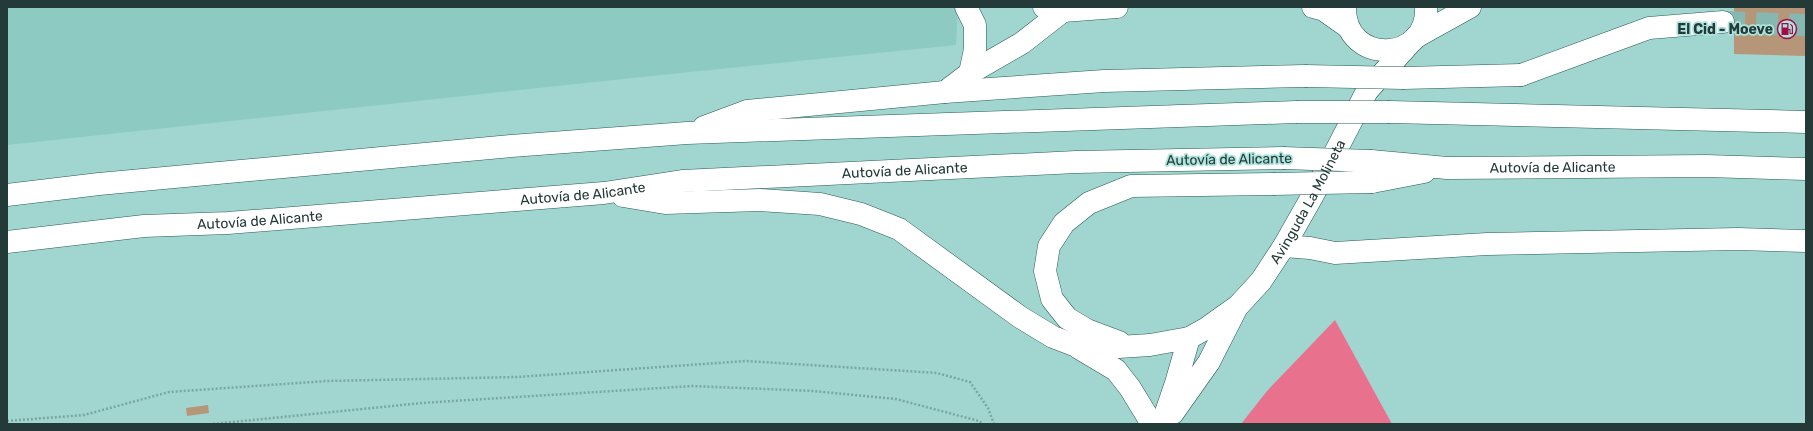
<svg xmlns="http://www.w3.org/2000/svg" width="1813" height="431" viewBox="0 0 1813 431" font-family="Rubik,sans-serif">
  <rect width="100%" height="100%" fill="#a0d6cf"/>
  <path fill="#8ccac2" d="M 7,7 L 958,7 L 956,45 L 651,76 L 7,145 Z"/>
  <path fill="#e8718e" d="M 1335,320 L 1392,424 L 1241,424 L 1267,391 Z"/>
  <path fill="#b59678" d="M 1734,7 L 1806,7 L 1806,56 L 1734,54 Z
    M 208,405 L 209,413 L 187,416 L 186,408 Z"/>
  <g fill="none" stroke-linecap="round" stroke-linejoin="round">
    <path stroke="#87b7b1" stroke-width="22" stroke-dasharray="22 11" stroke-linecap="butt" d="M 1723,22 L 1806,25"/>
    <g stroke="#275b55" stroke-width="23">
      <g id="minor">
        <path d="M 1044,7 L 1063,11 L 1117,7"/>
        <path d="M 1313,7 L 1324,10 L 1348,27"/>
        <path d="M 1345,7 C 1344,66 1429,63 1426,7"/>
        <path d="M 1416,37 L 1470,7"/>
        <path d="M 1521,75 L 1649,28 L 1723,22"/>
        <path d="M 1284,246 L 1310,248 L 1335,253 L 1487,244 L 1738,239 L 1806,241"/>
        <path d="M 1173,413 L 1209,362 L 1236,309"/>
        <path id="s1" d="M 1162,424 L 1176,383 L 1189,338 L 1207,328 L 1238,306 L 1261,281 L 1284,246 L 1313,195 L 1367,91 L 1410,43"/>
      </g>
    </g>
    <g stroke="#275b55" stroke-width="23">
      <g id="highway">
        <path d="M 966,7 L 975,25 L 975,49 L 970,73"/>
        <path d="M 1404,78 L 1521,75"/>
        <path d="M 945,92 L 970,73 L 1022,43 L 1063,11"/>
        <path d="M 1390,112 L 1806,122"/>
        <path d="M 704,127 L 747,111 L 945,92 L 1104,81 L 1305,76"/>
        <path id="s2" d="M 1371,161 L 1447,168 L 1706,166 L 1806,169"/>
        <path d="M 1372,182 L 1424,172"/>
        <path d="M 7,195 L 99,184 L 511,146 L 687,133 L 1296,112"/>
        <path d="M 623,196 L 665,203 L 760,200 L 820,204 L 861,214 L 899,229 L 1020,317 L 1053,337 L 1074,345 L 1103,348 L 1150,345 L 1189,338"/>
        <path id="s3" d="M 7,242 L 144,226 L 228,223 L 604,193 L 682,181 L 1076,162 L 1283,158"/>
        <path d="M 1119,342 L 1087,330 L 1067,318 L 1052,299 L 1045,271 L 1049,246 L 1064,223 L 1089,203 L 1131,186 L 1273,184"/>
        <path d="M 1079,348 L 1116,370 L 1130,388 L 1152,424"/>
      </g>
    </g>
    <path stroke="#7aa6a1" stroke-width="2.5" stroke-dasharray="2 2" stroke-linecap="butt" d="M 7,421 L 84,415 L 169,392 L 327,381 L 517,377 L 746,361 L 937,373 L 970,382 L 988,408 L 994,424
      M 213,424 L 422,403 L 692,386 L 813,391 L 896,399 L 979,421 L 983,424"/>
    <use href="#minor" stroke="#fff" stroke-width="22"/>
    <use href="#highway" stroke="#fff" stroke-width="22"/>
    <g stroke="#275b55" stroke-width="23" stroke-linecap="butt">
      <path id="highway-bridge" d="M 1305,76 L 1404,78
        M 1296,112 L 1390,112
        M 1283,158 L 1371,161
        M 1273,184 L 1372,182"/>
    </g>
    <use href="#highway-bridge" stroke="#fff" stroke-width="22"/>
  </g>
  <defs>
    <g id="fuel-ring" transform="scale(1)"><circle r="9.5" fill="#ade3dc" stroke="#a30c49" stroke-width="1.5"/><path d="M-5.5-6h7V0h2V4h1.3V-2.5L3-4.5l.8-.8L6-3V5H2.5V1h-1V6h-7ZM-4.2-4.7v3.2H.2V-4.7Z" fill="#a30c49"/></g>
  </defs>
  <g fill-rule="evenodd">
    <use href="#fuel-ring" x="1787" y="29"/>
  </g>
  <g text-anchor="middle" stroke-width="3.5" stroke-linejoin="round" paint-order="stroke">
    <g font-size="14" font-weight="bold" fill="#243a38" stroke="#ade3dc" text-anchor="end">
      <text x="1773" y="34">El Cid - Moeve</text>
    </g>
    <g font-size="14" fill="#243a38" stroke="#ade3dc">
      <text transform="translate(1229 159) rotate(-1)" y="5">Autovía de Alicante</text>
      <text dy="5" stroke="none"><textPath href="#s2" startOffset="182">Autovía de Alicante</textPath></text>
      <text dy="5" stroke="none"><textPath href="#s3" startOffset="901">Autovía de Alicante</textPath></text>
      <text dy="5" stroke="none"><textPath href="#s3" startOffset="578">Autovía de Alicante</textPath></text>
      <text dy="5" stroke="none"><textPath href="#s1" startOffset="275">Avinguda La Molineta</textPath></text>
      <text dy="5" stroke="none"><textPath href="#s3" startOffset="254">Autovía de Alicante</textPath></text>
    </g>
  </g>
  <rect width="1813" height="431" fill="none" stroke="#243a38" stroke-width="16"/>
</svg>
